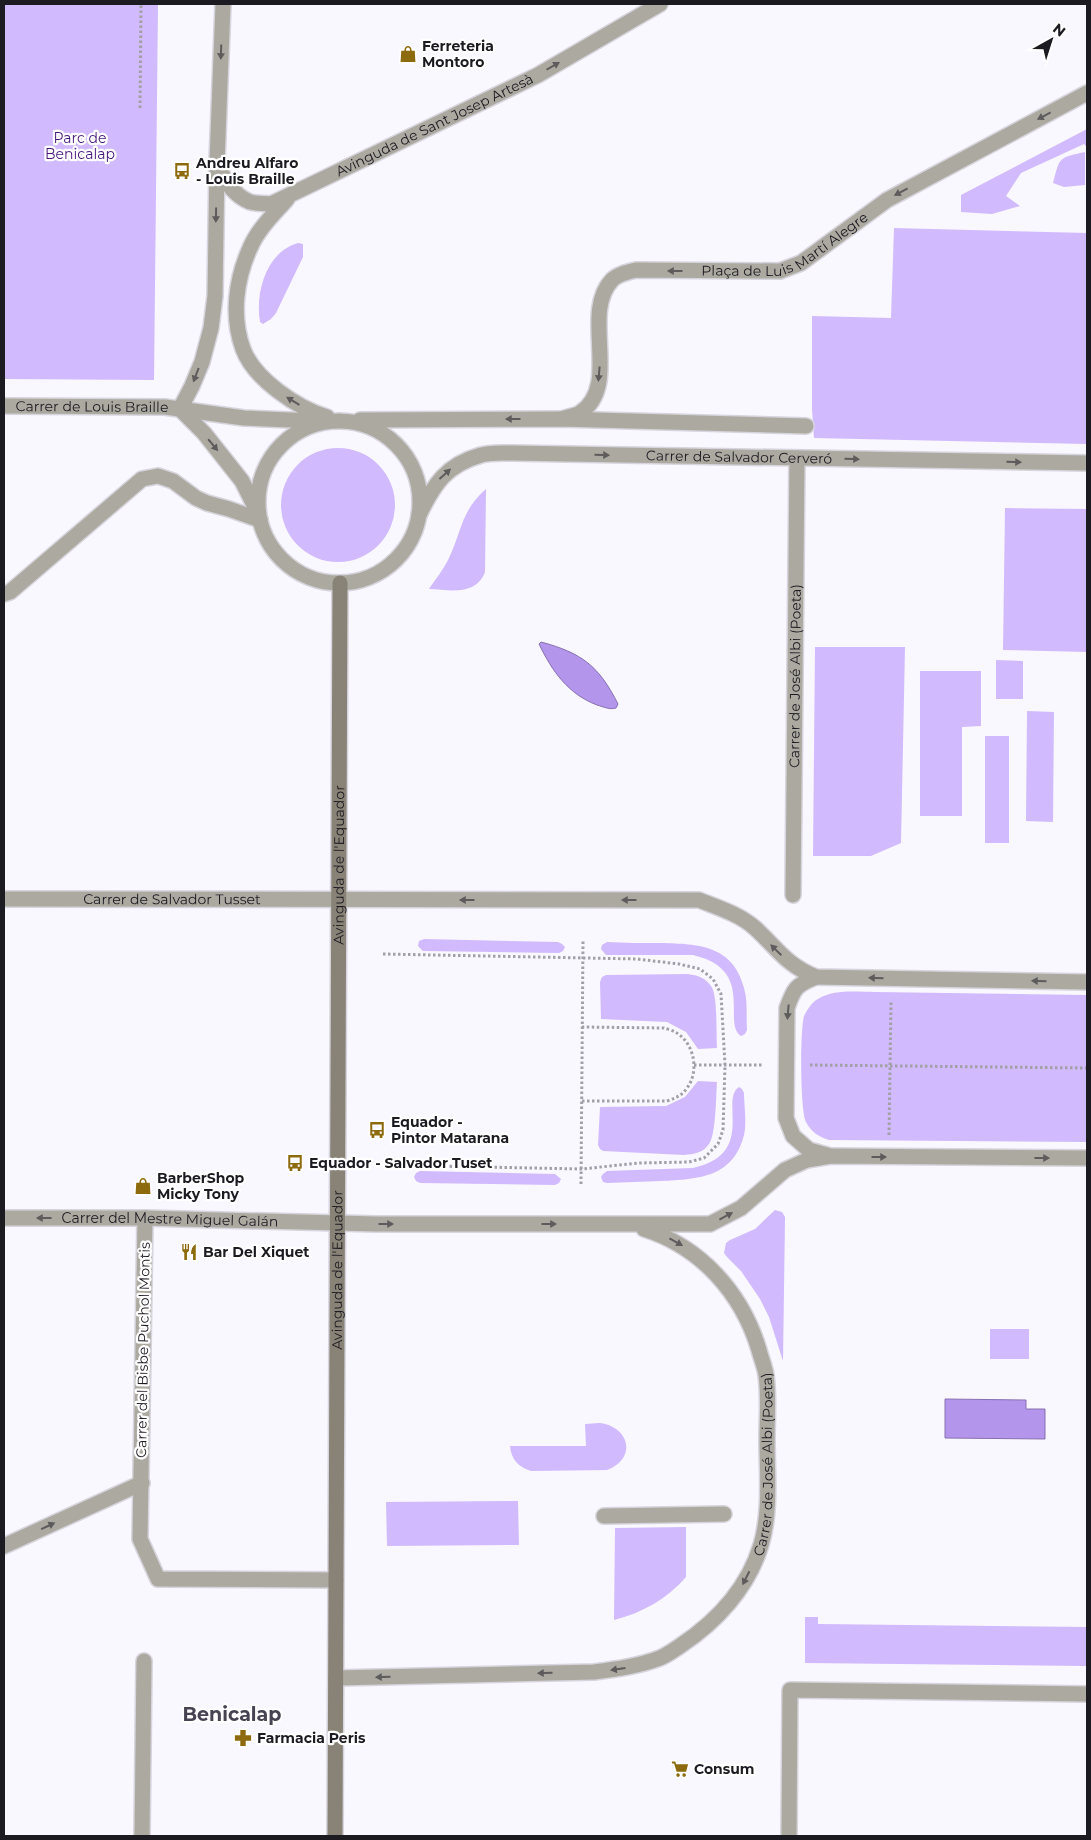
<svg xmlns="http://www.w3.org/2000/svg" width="1091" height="1840" viewBox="0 0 1091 1840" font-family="Montserrat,sans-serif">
  <rect width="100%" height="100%" fill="#f9f7ff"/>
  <path fill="#d1bafe" d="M 4,4 L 158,4 L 154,380 L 4,379 Z
    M 1087,129 L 1087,147 L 1084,144 L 1021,173 L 1006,196 L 1020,206 L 992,214 L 961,212 L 961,195 Z
    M 1085,152 L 1085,185 L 1064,187 L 1053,183 C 1060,157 1058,158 1085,152 Z
    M 894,228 L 1087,233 L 1087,444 L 814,438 L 812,409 L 812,316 L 891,318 Z
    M 298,243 L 303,244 L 303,257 L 276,313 L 271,319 L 263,324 L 260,322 C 255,293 266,252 298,243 Z
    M281 505a57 57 0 1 1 114 0a57 57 0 1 1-114 0Z
    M 486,489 L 485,572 C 476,596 450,590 429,589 C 435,580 443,570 448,560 C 462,532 460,512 486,489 Z
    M 1005,508 L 1087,509 L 1087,652 L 1003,650 Z
    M 815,647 L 905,647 L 901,843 L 871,856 L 813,856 Z
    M 996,660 L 1023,661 L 1023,699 L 996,699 Z
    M 920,671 L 981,671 L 981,726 L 962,727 L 962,816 L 920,816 Z
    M 1027,711 L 1054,712 L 1053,822 L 1026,821 Z
    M 985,736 L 1009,736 L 1009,843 L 985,843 Z
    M 424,939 L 558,942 L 562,944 L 565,947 L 563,951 L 559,953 L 423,951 L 418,946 L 419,941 Z
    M 607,942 C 625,943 643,943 661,943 C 698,944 733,945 744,988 C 748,1001 746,1016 747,1030 L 745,1034 L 741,1036 C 721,1023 757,970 693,955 L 606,955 L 601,949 L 602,945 Z
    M 687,974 C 696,975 705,977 711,986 C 718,995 716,1035 717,1048 L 698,1049 L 686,1032 L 667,1022 L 601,1019 L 600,982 L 602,977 L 606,975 Z
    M 875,992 L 1087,995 L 1087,1142 L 829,1140 C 819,1137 811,1132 806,1122 C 800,1111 800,1030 804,1016 C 807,1010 812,1002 818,999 C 834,989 857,992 875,992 Z
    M 698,1081 L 717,1082 C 716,1095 716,1135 709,1144 C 703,1153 694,1154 684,1155 L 603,1151 L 600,1149 L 598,1145 L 600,1107 L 666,1106 L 685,1097 Z
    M 739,1087 L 742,1089 L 744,1093 C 744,1106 747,1122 744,1135 C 733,1178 698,1179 661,1181 C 643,1182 625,1182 607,1183 L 603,1182 L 601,1177 L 603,1174 L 607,1171 L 693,1168 C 757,1154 719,1100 739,1087 Z
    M 420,1171 L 555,1174 L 561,1179 L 559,1183 L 555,1185 L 420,1183 L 416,1181 L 414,1177 L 416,1173 Z
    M 775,1210 L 782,1212 L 785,1217 L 783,1361 L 769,1317 L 760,1299 L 741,1271 L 727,1257 L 724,1253 L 726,1243 L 730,1240 L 755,1229 Z
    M 990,1329 L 1029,1329 L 1029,1359 L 990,1359 Z
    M 600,1423 C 630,1427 637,1459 607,1470 L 531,1471 C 518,1467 511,1459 510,1446 L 586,1446 L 585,1424 Z
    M 518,1501 L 519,1545 L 387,1546 L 386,1502 Z
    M 686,1527 L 686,1577 C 667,1599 642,1613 614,1620 L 615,1528 Z
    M 805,1617 L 818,1617 L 818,1624 L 1087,1627 L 1087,1666 L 805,1663 Z"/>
  <path fill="#b495ec" stroke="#8770af" d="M 541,642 C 582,653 599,666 618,704 L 616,708 C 610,710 604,707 597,705 C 568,694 552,671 539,644 Z
    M 945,1399 L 1026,1400 L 1026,1409 L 1045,1409 L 1045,1439 L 945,1438 Z"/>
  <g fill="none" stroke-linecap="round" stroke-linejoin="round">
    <g stroke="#d6d4dc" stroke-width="18">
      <path id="lane" d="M 4,594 L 10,592 L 142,479 L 158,476 L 173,481 L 196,498 L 207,503 L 229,509 L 260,520"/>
    </g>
    <g stroke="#d6d4dc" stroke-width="18">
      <g id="street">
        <path id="s1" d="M 217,162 C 223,179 233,195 250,202 C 256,204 265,203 271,204 L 538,75 L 660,4"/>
        <path d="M 287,199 C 274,214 258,229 250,248 C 236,279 231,316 243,349 C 254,379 297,408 327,417"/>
        <path id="s2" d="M 4,406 L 165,407 L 244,418 L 314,421"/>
        <path d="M 180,409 L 192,386 L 202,362 L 211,328 L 215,296 L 217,162 L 223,4"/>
        <path d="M 180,409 L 204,433 L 242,481 L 257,511"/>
        <path id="s3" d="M 561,419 C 567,417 575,416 580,413 C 622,385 580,314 612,280 C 618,274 628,272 636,270 L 780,271 L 801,263 L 887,200 L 1087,93"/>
        <path d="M 360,420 L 561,419 L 806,426"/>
        <circle cx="339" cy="502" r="81"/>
        <path id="s4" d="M 419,515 C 434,484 446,465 481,455 C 490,452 502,453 512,453 L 1087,463"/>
        <path id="s5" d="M 793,895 L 797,458"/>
        <path id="s6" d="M 4,899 L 699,900 C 719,908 739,914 755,928 C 777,948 786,965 816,977 L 1087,982"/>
        <path d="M 816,977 C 796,985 794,988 787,1008 L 786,1118 L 793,1136 L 809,1150 L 827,1155"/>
        <path id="s7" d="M 4,1218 L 145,1218 L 376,1224 L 710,1224 L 741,1208 L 785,1170 L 807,1160 L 831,1156 L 1087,1158"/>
        <path d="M 145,1218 L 140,1539 L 158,1579 L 336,1580"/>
        <path d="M 604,1516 L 724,1514"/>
        <path d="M 4,1546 L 142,1483"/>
        <path id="s8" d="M 336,1678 L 594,1672 C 617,1669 639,1666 660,1658 C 667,1655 674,1650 680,1646 C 716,1622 748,1588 761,1545 C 771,1511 767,1474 767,1439 C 767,1418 769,1396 766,1375 C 765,1367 761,1358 759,1350 C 742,1293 701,1247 644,1229"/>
        <path d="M 142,1836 L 144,1661"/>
        <path d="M 789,1836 L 790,1690 L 1087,1694"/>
      </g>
    </g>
    <g stroke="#d6d4dc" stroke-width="18">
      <g id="secondary">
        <path id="s9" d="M 335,1836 L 340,583"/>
      </g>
    </g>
    <path stroke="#a2a0a7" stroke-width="3" stroke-dasharray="2.5 2.5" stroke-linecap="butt" d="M 140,108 L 141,4
      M 383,954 L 637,959 L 679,964 L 700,969 L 713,979 L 721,994 L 725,1065 L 723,1130 L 718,1144 L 704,1158 L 689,1162 L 640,1163 L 581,1169 L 383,1165
      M 694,1065 L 763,1065
      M 810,1065 L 1087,1068
      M 582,1101 L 667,1101 C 675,1098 682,1096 687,1088 C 700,1071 694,1042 675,1032 C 672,1030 667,1029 664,1028 L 582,1027
      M 889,1135 L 891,1001
      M 581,1184 L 583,941"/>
    <use href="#lane" stroke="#aca9a1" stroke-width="15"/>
    <use href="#street" stroke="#aca9a1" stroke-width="15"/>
    <use href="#secondary" stroke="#888277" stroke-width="15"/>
  </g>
  <defs><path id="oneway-solid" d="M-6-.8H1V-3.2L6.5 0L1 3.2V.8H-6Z" transform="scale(1.25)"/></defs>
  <g fill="#5d5b5b">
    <use href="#oneway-solid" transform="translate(221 52) rotate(92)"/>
    <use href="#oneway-solid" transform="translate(553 66) rotate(-30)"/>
    <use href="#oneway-solid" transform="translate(1044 116) rotate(152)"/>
    <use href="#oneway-solid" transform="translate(901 192) rotate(152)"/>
    <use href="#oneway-solid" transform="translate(216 215) rotate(91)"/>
    <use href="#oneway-solid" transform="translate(675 271) rotate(-180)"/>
    <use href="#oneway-solid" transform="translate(599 374) rotate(95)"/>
    <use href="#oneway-solid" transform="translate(196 375) rotate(111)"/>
    <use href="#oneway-solid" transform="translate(293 401) rotate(-149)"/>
    <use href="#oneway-solid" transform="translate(513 419) rotate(180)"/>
    <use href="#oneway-solid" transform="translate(213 445) rotate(50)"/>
    <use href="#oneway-solid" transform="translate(602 455) rotate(1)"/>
    <use href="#oneway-solid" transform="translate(852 459) rotate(1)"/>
    <use href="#oneway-solid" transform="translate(1014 462) rotate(1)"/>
    <use href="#oneway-solid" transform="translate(445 474) rotate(-42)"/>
    <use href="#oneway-solid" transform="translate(467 900) rotate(-180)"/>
    <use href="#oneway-solid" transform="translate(629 900) rotate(-180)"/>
    <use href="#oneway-solid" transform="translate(776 950) rotate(-136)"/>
    <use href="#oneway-solid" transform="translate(876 978) rotate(-179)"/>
    <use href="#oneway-solid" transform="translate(1039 981) rotate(-179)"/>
    <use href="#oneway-solid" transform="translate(788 1012) rotate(95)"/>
    <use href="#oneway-solid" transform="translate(879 1157)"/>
    <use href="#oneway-solid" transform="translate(1042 1158)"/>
    <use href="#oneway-solid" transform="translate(726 1216) rotate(-28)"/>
    <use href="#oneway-solid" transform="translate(44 1218) rotate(-180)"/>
    <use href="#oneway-solid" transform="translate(386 1224)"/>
    <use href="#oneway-solid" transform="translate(549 1224)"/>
    <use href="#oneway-solid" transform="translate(676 1242) rotate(29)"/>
    <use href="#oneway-solid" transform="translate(48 1526) rotate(-25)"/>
    <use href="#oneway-solid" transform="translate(746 1578) rotate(117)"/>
    <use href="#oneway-solid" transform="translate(618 1669) rotate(172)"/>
    <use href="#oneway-solid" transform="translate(545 1673) rotate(179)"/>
    <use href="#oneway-solid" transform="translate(383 1677) rotate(179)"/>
  </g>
  <defs>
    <g id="shop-bare" transform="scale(1.35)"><path d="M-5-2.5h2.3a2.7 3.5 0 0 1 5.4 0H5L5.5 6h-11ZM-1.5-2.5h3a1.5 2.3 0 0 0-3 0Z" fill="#8d6a0d" stroke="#fff" stroke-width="2.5" paint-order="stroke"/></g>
    <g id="bus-bare" transform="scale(1.35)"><path d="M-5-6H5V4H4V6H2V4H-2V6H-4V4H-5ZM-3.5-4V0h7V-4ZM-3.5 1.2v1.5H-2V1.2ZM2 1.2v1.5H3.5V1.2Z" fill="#8d6a0d" stroke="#fff" stroke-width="2.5" paint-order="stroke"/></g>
    <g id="restaurant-bare" transform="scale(1.35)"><path d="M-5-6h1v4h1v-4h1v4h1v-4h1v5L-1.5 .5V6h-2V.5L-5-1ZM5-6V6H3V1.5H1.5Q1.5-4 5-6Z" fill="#8d6a0d" stroke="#fff" stroke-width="2.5" paint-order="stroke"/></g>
    <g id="pharmacy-bare" transform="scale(1.35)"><path d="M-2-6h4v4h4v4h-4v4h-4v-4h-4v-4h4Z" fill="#8d6a0d" stroke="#fff" stroke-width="2.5" paint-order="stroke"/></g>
    <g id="supermarket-bare" transform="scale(1.35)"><path d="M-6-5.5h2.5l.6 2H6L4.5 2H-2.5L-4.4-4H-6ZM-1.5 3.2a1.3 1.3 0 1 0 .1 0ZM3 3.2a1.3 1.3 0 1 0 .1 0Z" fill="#8d6a0d" stroke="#fff" stroke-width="2.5" paint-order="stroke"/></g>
  </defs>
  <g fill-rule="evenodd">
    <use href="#shop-bare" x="408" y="54"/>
    <use href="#bus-bare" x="182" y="171"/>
    <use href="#bus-bare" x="377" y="1130"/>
    <use href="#bus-bare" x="295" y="1163"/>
    <use href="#shop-bare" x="143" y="1186"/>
    <use href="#restaurant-bare" x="189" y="1252"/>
    <use href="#pharmacy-bare" x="243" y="1738"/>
    <use href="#supermarket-bare" x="680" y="1769"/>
  </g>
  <g text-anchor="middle" stroke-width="4.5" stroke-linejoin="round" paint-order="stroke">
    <g font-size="14" font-weight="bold" fill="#1d1b22" stroke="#fff" text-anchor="start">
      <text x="422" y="51">Ferreteria<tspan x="422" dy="16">Montoro</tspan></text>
      <text x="196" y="168">Andreu Alfaro<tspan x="196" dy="16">- Louis Braille</tspan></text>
      <text x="391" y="1127">Equador -<tspan x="391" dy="16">Pintor Matarana</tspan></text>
      <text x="309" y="1168">Equador - Salvador Tuset</text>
      <text x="157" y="1183">BarberShop<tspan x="157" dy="16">Micky Tony</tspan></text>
      <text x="203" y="1257">Bar Del Xiquet</text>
      <text x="257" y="1743">Farmacia Peris</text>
      <text x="694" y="1774">Consum</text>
    </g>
    <g font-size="14" fill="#1d1b22" stroke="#fff">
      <text dy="5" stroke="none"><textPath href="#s1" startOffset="256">Avinguda de Sant Josep Artesà</textPath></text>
      <text dy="5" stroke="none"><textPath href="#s3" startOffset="345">Plaça de Luis Martí Alegre</textPath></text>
      <text dy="5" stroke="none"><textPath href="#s2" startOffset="88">Carrer de Louis Braille</textPath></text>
      <text dy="5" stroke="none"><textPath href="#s4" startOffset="348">Carrer de Salvador Cerveró</textPath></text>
      <text dy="5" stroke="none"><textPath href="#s5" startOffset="219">Carrer de José Albi (Poeta)</textPath></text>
      <text dy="5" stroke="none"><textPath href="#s9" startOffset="971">Avinguda de l'Equador</textPath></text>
      <text dy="5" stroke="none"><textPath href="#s6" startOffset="168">Carrer de Salvador Tusset</textPath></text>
      <text dy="5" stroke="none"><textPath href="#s7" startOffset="166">Carrer del Mestre Miguel Galán</textPath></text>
      <text dy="5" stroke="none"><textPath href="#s9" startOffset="566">Avinguda de l'Equador</textPath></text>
      <text transform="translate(143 1350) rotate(-89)" y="5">Carrer del Bisbe Puchol Montis</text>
      <text dy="5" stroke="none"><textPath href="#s8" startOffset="562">Carrer de José Albi (Poeta)</textPath></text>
    </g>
    <g font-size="14" fill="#46167b" stroke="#fff">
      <text x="80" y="143">Parc de<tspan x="80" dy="16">Benicalap</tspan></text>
    </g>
    <g font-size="19" font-weight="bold" fill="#474352" stroke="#fff">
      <text x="232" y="1721">Benicalap</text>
    </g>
  </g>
  <rect width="1091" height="1840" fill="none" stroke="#1d1b22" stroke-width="10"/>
  <g transform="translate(1051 40) rotate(39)" stroke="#ffffff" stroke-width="4" paint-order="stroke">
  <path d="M0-4L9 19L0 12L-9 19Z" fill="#1d1b22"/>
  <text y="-8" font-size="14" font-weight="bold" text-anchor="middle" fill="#1d1b22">N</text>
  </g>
</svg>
